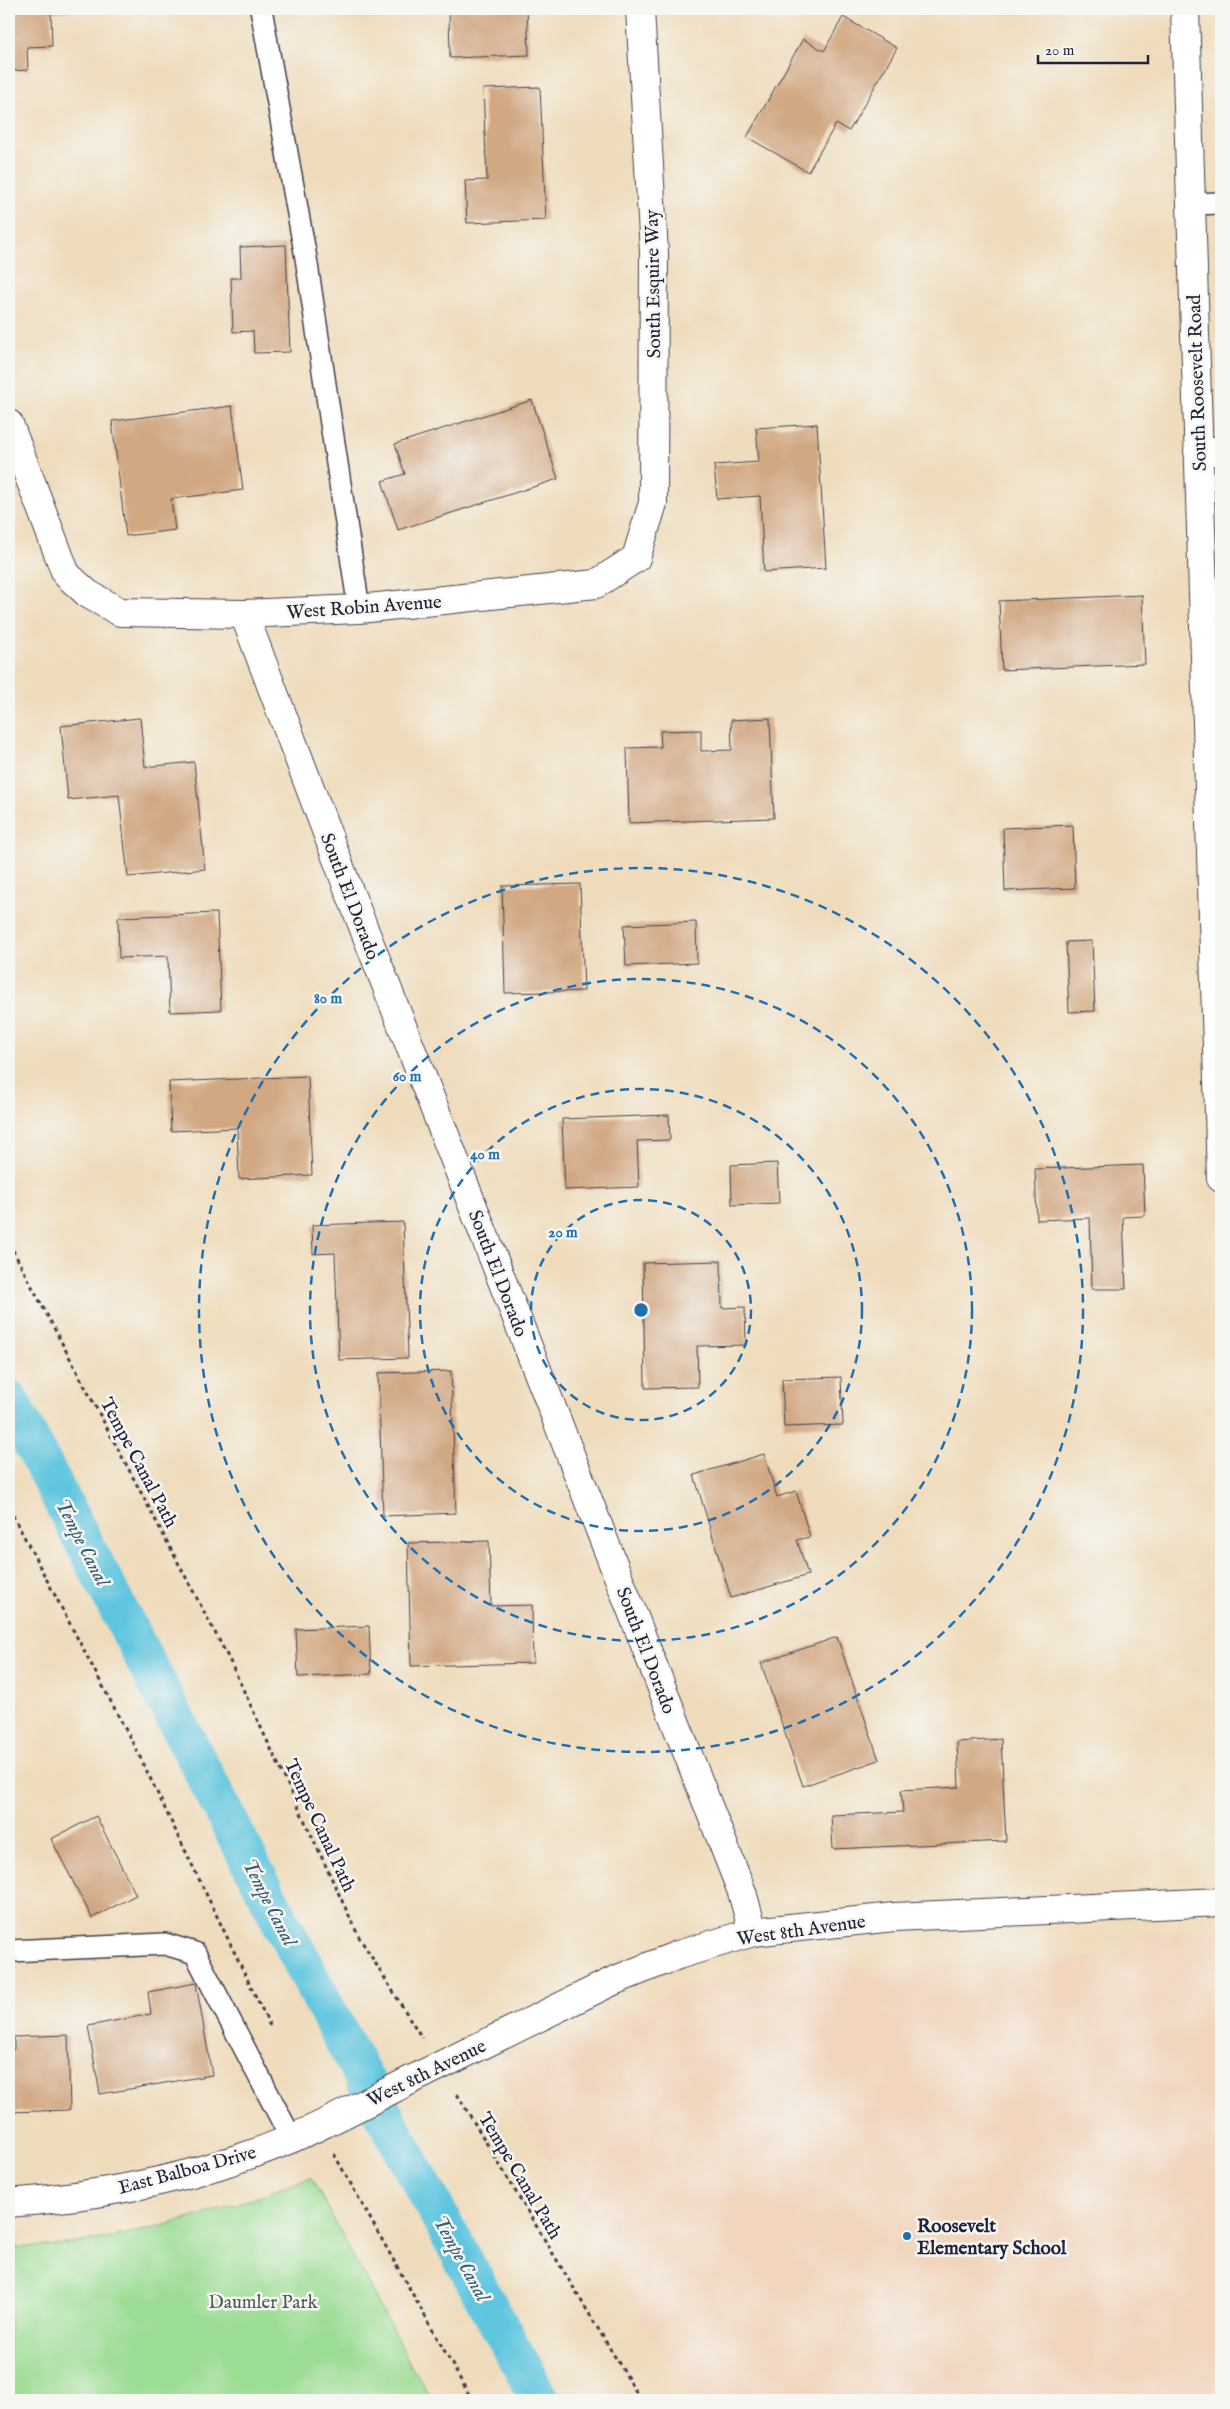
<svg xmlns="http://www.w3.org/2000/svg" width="1230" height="2409" viewBox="0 0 1230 2409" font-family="'IM FELL English',serif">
  <rect width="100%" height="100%" fill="#f6f6f2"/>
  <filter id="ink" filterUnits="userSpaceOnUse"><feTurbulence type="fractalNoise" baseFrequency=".02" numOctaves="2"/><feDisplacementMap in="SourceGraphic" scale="10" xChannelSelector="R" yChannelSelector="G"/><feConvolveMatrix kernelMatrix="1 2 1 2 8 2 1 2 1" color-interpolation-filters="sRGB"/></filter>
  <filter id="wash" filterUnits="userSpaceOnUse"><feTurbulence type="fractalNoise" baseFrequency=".0096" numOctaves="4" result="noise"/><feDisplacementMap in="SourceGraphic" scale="20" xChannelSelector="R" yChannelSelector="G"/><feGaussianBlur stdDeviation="1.12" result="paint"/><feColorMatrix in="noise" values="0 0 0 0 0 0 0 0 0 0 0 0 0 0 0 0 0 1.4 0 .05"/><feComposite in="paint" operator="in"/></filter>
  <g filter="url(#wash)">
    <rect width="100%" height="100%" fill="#efdcbc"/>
    <path fill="#f1d5bd" d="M 1221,1930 L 1221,2400 L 688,2400 L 496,2071 L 681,1988 L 818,1951 L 860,1968 L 1113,1957 L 1148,1933 Z"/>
    <path fill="#9cdd94" stroke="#5f8068" d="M 311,2177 L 414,2370 L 433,2400 L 9,2400 L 9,2248 C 117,2245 211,2215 311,2177 Z"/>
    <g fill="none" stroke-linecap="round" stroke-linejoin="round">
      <path stroke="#61c6df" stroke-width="39" d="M 9,1399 L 329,2014 L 540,2400"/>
    </g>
    <g id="blocks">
      <path fill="#d2a883" d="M 9,9 L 72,9 L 72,11 L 51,12 L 52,46 L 27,47 L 28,70 L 9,71 Z
        M 449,9 L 527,9 L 529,55 L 450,58 Z
        M 843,17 L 897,48 L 849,131 L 836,124 L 808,172 L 747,137 L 803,39 L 824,51 Z
        M 540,87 L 546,220 L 467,223 L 465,181 L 487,180 L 483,89 Z
        M 286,245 L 290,352 L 254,353 L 253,331 L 233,332 L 231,278 L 241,278 L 240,247 Z
        M 532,400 L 558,479 L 398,530 L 382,481 L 405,474 L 395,444 Z
        M 232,406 L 243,490 L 171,499 L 175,530 L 126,536 L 112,421 Z
        M 817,424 L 826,568 L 764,572 L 760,496 L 717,499 L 714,465 L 759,462 L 756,428 Z
        M 1142,595 L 1145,664 L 1002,670 L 999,601 Z
        M 140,718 L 145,767 L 194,762 L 205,869 L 128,877 L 119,795 L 68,800 L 61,726 Z
        M 770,718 L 774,818 L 629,823 L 627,748 L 661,747 L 660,731 L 701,730 L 701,751 L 732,750 L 731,720 Z
        M 1073,825 L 1075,888 L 1005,891 L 1003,828 Z
        M 580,884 L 584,991 L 505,993 L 502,886 Z
        M 217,913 L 221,1010 L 170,1012 L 168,956 L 119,958 L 118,917 Z
        M 696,922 L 697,963 L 626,966 L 624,925 Z
        M 1092,941 L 1095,1011 L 1069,1012 L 1066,942 Z
        M 308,1076 L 312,1175 L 239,1179 L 237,1128 L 171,1131 L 169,1082 Z
        M 669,1115 L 670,1140 L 637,1141 L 639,1187 L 565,1190 L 562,1119 Z
        M 777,1163 L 779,1203 L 732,1205 L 731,1165 Z
        M 1143,1165 L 1145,1216 L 1123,1217 L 1126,1289 L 1092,1289 L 1090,1218 L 1037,1220 L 1035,1169 Z
        M 403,1222 L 408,1358 L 339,1360 L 335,1253 L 313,1254 L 312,1225 Z
        M 721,1261 L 722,1308 L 745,1307 L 746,1345 L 697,1346 L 698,1387 L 645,1388 L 643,1263 Z
        M 451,1371 L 456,1513 L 383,1516 L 378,1373 Z
        M 841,1377 L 843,1425 L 784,1427 L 782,1379 Z
        M 764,1454 L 777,1497 L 796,1491 L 810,1537 L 797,1540 L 808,1575 L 731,1598 L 694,1475 Z
        M 489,1541 L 491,1606 L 532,1605 L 533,1663 L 411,1666 L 408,1543 Z
        M 369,1626 L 371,1674 L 298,1677 L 296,1629 Z
        M 837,1637 L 879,1760 L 803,1786 L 761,1663 Z
        M 1001,1739 L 1006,1841 L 833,1849 L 831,1815 L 903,1812 L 901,1790 L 959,1787 L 957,1742 Z
        M 96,1816 L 136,1895 L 92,1918 L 51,1839 Z
        M 196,1983 L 212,2075 L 100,2094 L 88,2026 L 151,2014 L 148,1992 Z
        M 68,2035 L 70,2110 L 9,2112 L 9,2049 L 14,2049 L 14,2037 Z"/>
    </g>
  </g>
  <g filter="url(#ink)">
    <use href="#blocks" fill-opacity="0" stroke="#413e4e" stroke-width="1"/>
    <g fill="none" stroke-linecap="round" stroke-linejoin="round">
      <g stroke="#413e4e" stroke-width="24">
        <path id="lane" d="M 261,9 L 306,258 L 359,609
          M 1192,204 L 1221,203
          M 9,1951 L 165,1944 L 195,1953 L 291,2138"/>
      </g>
      <g stroke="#413e4e" stroke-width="30">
        <path id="street" d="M 1185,9 L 1221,1178
          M 9,424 L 66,574 L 88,594 L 120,612 L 244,614 L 359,609 L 596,584 L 636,558 L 653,503 L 654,253 L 640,9
          M 1198,451 L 1221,451
          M 244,614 L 346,883 L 742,1892 L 753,1932
          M 9,2203 C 87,2197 169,2183 243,2157 C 305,2137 364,2103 423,2074"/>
      </g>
      <g stroke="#413e4e" stroke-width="30">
        <path id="secondary" d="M 423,2074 L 613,1981 L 678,1955 L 753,1932 L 894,1917 L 1221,1902"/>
      </g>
      <path stroke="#413e4e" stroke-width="3" stroke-dasharray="4 4" stroke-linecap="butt" d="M 9,1243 L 228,1657 L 359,1937 L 422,2038
        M 9,1508 L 139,1755 L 271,2028
        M 457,2094 L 641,2400
        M 334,2154 L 472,2400"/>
      <use href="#lane" stroke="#fff" stroke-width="21"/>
      <use href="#street" stroke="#fff" stroke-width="28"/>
      <use href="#secondary" stroke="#fff" stroke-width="28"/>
    </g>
  </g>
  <g fill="none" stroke="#1f6fb2" stroke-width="2.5" stroke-dasharray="9 6">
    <circle cx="641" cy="1310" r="110"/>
    <circle cx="641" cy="1310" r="221"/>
    <circle cx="641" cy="1310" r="331"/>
    <circle cx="641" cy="1310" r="442"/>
  </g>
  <circle fill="#1f6fb2" stroke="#f6f6f2" stroke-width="2" cx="907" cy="2236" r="5"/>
  <g text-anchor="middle" stroke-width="5" stroke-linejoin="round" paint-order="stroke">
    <g font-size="19" fill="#22223b" stroke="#f6f6f2">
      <text transform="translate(652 284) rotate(-91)" y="7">South Esquire Way</text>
      <text transform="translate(1196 383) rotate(-92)" y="7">South Roosevelt Road</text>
      <text transform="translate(364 606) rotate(-4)" y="7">West Robin Avenue</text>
      <text transform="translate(351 896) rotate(69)" y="7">South El Dorado</text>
      <text transform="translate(499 1273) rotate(69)" y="7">South El Dorado</text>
      <text transform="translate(140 1462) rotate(62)" y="7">Tempe Canal Path</text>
      <text transform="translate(647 1650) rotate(69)" y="7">South El Dorado</text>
      <text transform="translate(321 1825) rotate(65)" y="7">Tempe Canal Path</text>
      <text transform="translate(801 1929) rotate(-8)" y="7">West 8th Avenue</text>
      <text transform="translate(426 2072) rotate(-26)" y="7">West 8th Avenue</text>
      <text transform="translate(187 2169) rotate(-15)" y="7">East Balboa Drive</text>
      <text transform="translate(521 2175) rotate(59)" y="7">Tempe Canal Path</text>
    </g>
    <g font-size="19" font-weight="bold" fill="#22223b" stroke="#f6f6f2" text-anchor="start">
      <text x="917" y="2232">Roosevelt<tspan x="917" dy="22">Elementary School</tspan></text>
    </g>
    <g font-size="19" fill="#475a56" stroke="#f6f6f2">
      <text x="263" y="2308">Daumler Park</text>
    </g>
    <g font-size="20" font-style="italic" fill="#385b74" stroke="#f6f6f2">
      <text transform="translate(83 1542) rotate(63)" y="7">Tempe Canal</text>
      <text transform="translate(270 1902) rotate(63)" y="7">Tempe Canal</text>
      <text transform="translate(462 2258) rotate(61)" y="7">Tempe Canal</text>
    </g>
  </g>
  <circle cx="641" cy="1310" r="8" fill="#1f6fb2" stroke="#f6f6f2" stroke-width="2.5"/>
  <g font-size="15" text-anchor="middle" font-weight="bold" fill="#1f6fb2" stroke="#f6f6f2" stroke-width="5" stroke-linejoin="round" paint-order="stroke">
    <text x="328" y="1003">80 m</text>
    <text x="407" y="1081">60 m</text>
    <text x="485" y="1159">40 m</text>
    <text x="563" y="1237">20 m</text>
  </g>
  <rect width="1230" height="2409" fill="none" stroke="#f6f6f2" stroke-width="30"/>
  <path d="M1038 55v8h110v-8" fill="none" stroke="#22223b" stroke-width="2.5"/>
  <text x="1045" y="55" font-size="15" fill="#22223b" stroke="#f6f6f2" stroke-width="4" paint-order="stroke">20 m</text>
</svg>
